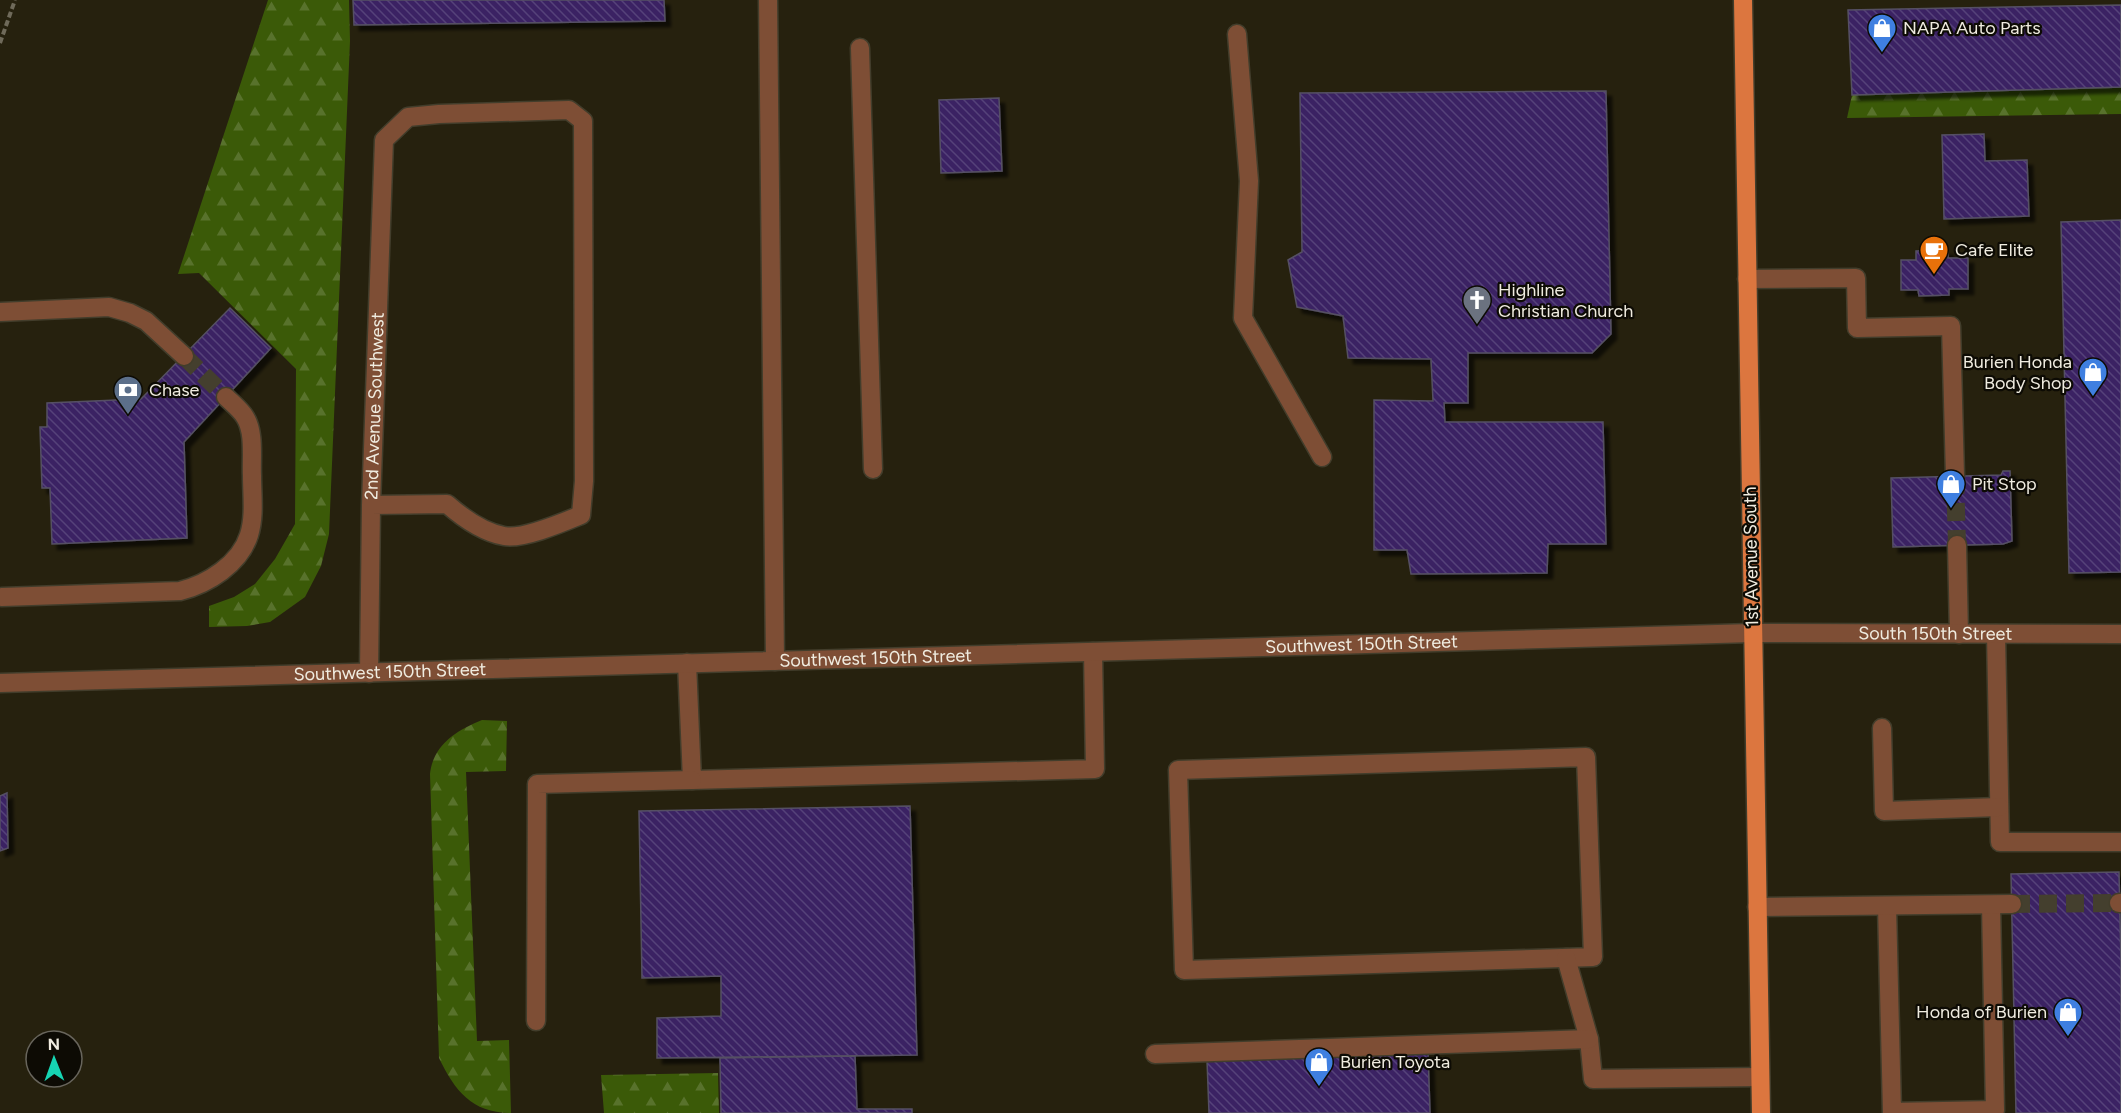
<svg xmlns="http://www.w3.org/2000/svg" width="2121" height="1113" viewBox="0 0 2121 1113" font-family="Figtree,sans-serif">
  <defs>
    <pattern id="forest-firs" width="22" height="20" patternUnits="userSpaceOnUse" patternTransform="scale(1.5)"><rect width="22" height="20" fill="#3b5a08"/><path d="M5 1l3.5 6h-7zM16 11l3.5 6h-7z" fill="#58722c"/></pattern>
    <pattern id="building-back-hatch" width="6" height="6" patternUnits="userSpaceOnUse" patternTransform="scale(1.5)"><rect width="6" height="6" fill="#3a2263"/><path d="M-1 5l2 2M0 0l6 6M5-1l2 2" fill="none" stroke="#574279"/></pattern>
    <filter id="shadow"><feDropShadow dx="5.5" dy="5.5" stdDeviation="1.5" flood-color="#0009"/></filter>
  </defs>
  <rect width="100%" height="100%" fill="#26210e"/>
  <path fill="url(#forest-firs)" d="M 268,0 L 349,0 L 350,41 L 329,534 L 321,566 L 305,597 L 270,622 L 247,626 L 209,627 L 209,606 L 234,597 L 255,584 L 275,559 L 295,524 L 296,369 L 199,273 L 178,274 Z
    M 2121,87 L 2121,114 L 1847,118 L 1852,95 Z
    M 482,720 L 507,721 L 506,771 L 466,772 L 477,1041 L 509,1040 L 511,1113 C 472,1113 455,1091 439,1058 L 430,774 C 433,745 457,730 482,720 Z
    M 718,1073 L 719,1113 L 604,1113 L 601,1075 Z"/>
  <path fill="url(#building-back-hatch)" stroke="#555064" stroke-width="1.5" filter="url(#shadow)" d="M 353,0 L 664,0 L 665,21 L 354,25 Z
    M 2121,5 L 2121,87 L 1852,95 L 1848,10 Z
    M 1606,91 L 1611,334 L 1592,353 L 1468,353 L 1468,403 L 1444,403 L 1445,422 L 1603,422 L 1606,544 L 1548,544 L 1547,573 L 1411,574 L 1407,550 L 1374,550 L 1374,400 L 1433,401 L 1431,359 L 1348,358 L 1343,316 L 1297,307 L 1288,260 L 1302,252 L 1300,93 Z
    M 999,98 L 1002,171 L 941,173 L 939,100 Z
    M 1984,134 L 1985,161 L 2027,160 L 2029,216 L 1944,219 L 1942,135 Z
    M 2121,220 L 2121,572 L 2069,573 L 2061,222 Z
    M 1948,250 L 1948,258 L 1968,258 L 1968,289 L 1949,289 L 1949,295 L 1919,296 L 1918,290 L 1901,290 L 1901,260 L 1916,260 L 1916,251 Z
    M 230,308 L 271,348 L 184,442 L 187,538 L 52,544 L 50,488 L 42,488 L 40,427 L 47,427 L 47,403 L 141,399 Z
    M 2003,471 L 2010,471 L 2012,541 L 2003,544 L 1893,547 L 1891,478 L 2001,475 Z
    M 7,793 L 8,848 L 0,851 L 0,796 Z
    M 910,806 L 917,1055 L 657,1058 L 657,1018 L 721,1016 L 721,976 L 642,978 L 639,811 Z
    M 2119,872 L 2121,963 L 2121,1113 L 2016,1113 L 2011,874 Z
    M 1428,1052 L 1430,1113 L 1209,1113 L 1207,1060 Z
    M 855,1056 L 857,1109 L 912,1109 L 912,1113 L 721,1113 L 720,1058 Z"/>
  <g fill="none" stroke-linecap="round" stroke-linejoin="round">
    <path stroke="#443f2e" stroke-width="18" stroke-dasharray="18 9" stroke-linecap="butt" d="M 184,356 L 226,397
      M 1955,476 L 1957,545
      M 2012,904 L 2119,903"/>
    <g stroke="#423d2b" stroke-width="21">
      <g id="minor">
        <path d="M 768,0 L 775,661"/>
        <path d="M 1237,34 L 1249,181 L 1243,318 L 1322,457"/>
        <path d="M 860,48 L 873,469"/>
        <path d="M 1747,279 L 1856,278 L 1857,328 L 1951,326 L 1955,476"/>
        <path d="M 0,312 L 109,307 L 130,313 L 146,321 L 184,356"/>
        <path d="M 1957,545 L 1959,634"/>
        <path d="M 2,597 L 180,591 C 208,584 240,564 249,535 C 255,516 252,495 252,476 C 251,458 255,433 245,417 C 241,410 232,403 226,397"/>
        <path d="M 1996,634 L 2000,842 L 2121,842"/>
        <path d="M 687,663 L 692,780 L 1095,769 L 1093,652"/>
        <path id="s1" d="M 369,673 L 371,505 L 384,140 L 408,117 L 439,114 L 569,110 L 583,121 L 584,481 L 581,515 C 564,522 522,540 504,536 C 482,532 463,518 447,504 L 371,505"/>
        <path id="s2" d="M 0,683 L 1752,633 L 2121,634"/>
        <path d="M 1882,728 L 1884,811 L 1999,807"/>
        <path d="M 1586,757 L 1593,957 L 1184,970 L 1178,770 Z"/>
        <path d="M 2119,903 L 2121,903"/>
        <path d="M 1887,906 L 1892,1112 L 1995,1110 L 1991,905"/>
        <path d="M 1757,907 L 2012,904"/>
        <path d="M 1566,958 L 1589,1039 L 1593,1079 L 1760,1077"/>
        <path d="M 536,1021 L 537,784 L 692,780"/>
        <path d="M 1155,1054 L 1589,1039"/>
      </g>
    </g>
    <g stroke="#423d2b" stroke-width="21">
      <path id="major" d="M 1743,0 L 1761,1113"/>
    </g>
    <path stroke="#6f6a5a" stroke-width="4" stroke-dasharray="6 3" stroke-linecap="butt" d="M 0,43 L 15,0"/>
    <use href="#minor" stroke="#7e4e35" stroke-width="18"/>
    <use href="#major" stroke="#dc763f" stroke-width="18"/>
  </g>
  <defs>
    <g id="shop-pin" transform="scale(1.5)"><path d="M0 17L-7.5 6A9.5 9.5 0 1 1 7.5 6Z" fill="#3f7fe0" stroke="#0d0b04"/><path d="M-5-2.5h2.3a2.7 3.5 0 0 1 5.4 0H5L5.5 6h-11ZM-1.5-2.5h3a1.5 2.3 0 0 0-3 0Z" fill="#fff"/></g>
    <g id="cafe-pin" transform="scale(1.5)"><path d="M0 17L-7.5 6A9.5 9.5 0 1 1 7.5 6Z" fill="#e8710a" stroke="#0d0b04"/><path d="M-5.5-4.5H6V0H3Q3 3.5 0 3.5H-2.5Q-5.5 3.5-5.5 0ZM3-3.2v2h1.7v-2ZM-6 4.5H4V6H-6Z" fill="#fff"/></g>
    <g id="church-pin" transform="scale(1.5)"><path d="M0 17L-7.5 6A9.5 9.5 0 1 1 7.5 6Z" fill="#6b7280" stroke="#0d0b04"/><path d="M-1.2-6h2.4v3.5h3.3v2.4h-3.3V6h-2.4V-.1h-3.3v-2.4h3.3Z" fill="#fff"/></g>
    <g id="bank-pin" transform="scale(1.5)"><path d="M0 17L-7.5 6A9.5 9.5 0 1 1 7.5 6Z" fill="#5c6f8a" stroke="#0d0b04"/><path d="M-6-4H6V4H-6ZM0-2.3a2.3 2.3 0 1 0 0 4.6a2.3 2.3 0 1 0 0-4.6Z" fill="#fff"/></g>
  </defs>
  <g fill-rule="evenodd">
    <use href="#shop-pin" x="1882" y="28"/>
    <use href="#cafe-pin" x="1934" y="250"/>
    <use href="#church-pin" x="1477" y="300"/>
    <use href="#shop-pin" x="2093" y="372"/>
    <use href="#bank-pin" x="128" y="390"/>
    <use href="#shop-pin" x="1951" y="484"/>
    <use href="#shop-pin" x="2068" y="1012"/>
    <use href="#shop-pin" x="1319" y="1062"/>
  </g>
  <g text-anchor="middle" stroke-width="4.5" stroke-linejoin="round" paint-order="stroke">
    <g font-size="18" fill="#f0ece0" stroke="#0d0b04" text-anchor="start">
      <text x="1903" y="34">NAPA Auto Parts</text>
      <text x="1955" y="256">Cafe Elite</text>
      <text x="1498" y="296">Highline<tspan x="1498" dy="21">Christian Church</tspan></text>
      <text x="2072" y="368" text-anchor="end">Burien Honda<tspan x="2072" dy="21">Body Shop</tspan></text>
      <text x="149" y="396">Chase</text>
      <text x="1972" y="490">Pit Stop</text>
      <text x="2047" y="1018" text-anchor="end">Honda of Burien</text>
      <text x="1340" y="1068">Burien Toyota</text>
    </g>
    <g font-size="18" fill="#f0ece0" stroke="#0d0b04">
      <text dy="6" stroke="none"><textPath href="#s1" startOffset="267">2nd Avenue Southwest</textPath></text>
      <text transform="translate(1751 557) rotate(-91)" y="6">1st Avenue South</text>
      <text dy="6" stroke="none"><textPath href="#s2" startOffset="1936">South 150th Street</textPath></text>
      <text dy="6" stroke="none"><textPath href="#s2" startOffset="1362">Southwest 150th Street</textPath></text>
      <text dy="6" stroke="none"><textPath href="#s2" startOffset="876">Southwest 150th Street</textPath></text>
      <text dy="6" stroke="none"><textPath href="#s2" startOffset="390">Southwest 150th Street</textPath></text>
    </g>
  </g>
  <g transform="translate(54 1059) rotate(359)"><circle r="28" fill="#0d0b04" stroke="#68655c" stroke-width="1.5"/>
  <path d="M0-4.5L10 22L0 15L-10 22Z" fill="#16d5b3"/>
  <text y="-9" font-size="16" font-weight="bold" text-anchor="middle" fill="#f0ece0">N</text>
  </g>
</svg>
